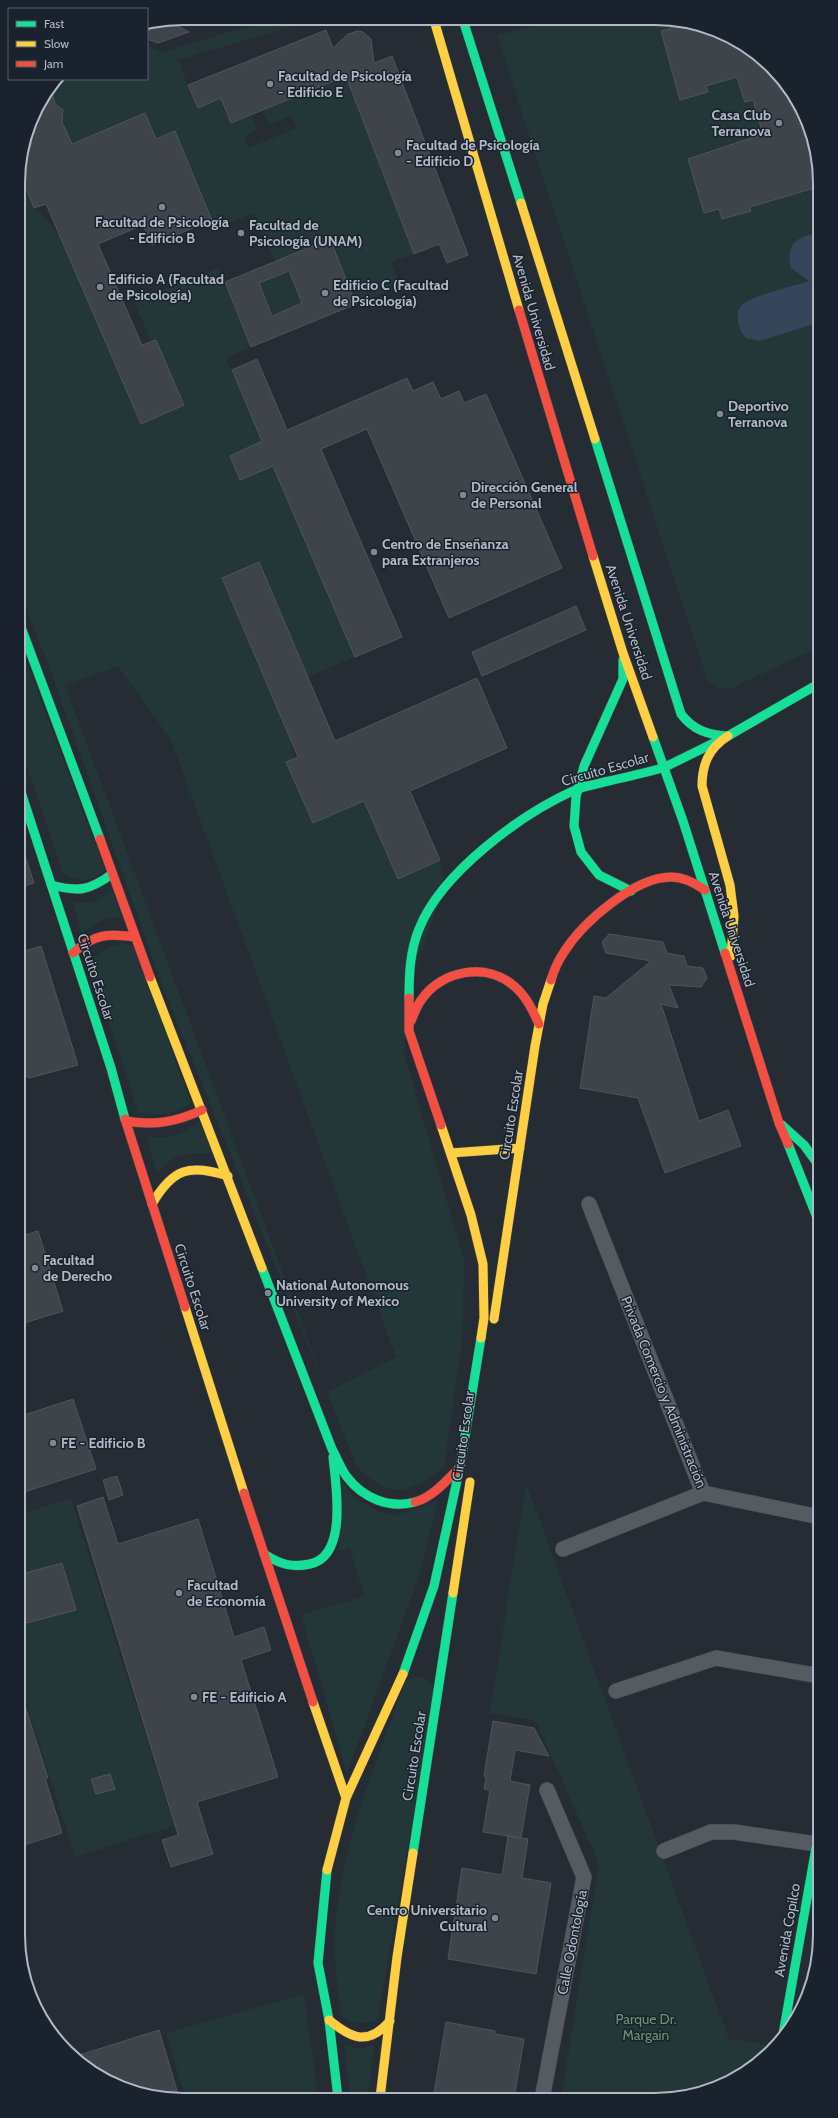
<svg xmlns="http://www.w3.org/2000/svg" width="838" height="2118" viewBox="0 0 838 2118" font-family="Cabin,sans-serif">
  <rect width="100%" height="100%" fill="#262c33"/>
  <path fill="#233638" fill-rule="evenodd" d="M 274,19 L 317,19 L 178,60 L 198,108 L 234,93 L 239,106 L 226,111 L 231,123 L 251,114 L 257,130 L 244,136 L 249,148 L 296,128 L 291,116 L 269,125 L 263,110 L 328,83 L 318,59 L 344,78 L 359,79 L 355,100 L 414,254 L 391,262 L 401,287 L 356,304 L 329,239 L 275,262 L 254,213 L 217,228 L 175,131 L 156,139 L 145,113 L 86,138 L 65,151 L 19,169 L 35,110 L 59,79 L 147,79 L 147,42 L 152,48 L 162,52 Z
    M 550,20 L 687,21 L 728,35 L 772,66 L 798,101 L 814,140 L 820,183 L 820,646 L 730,689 L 718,688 L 705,679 L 705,673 L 497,36 Z
    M 19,170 L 34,208 L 60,235 L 141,424 L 184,405 L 156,340 L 151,341 L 134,301 L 218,268 L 251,347 L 226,358 L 262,441 L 230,456 L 240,480 L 273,466 L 355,657 L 308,677 L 259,562 L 222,579 L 290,738 L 294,759 L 287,762 L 313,823 L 364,801 L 398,879 L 440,860 L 444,889 L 409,985 L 404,1053 L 464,1260 L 463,1335 L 444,1467 C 410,1494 390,1500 357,1467 L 164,990 L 50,669 L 18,589 ZM 118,666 L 171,740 L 396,1357 L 327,1392 L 65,685 Z
    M 289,271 L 302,303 L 272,316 L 259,283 Z
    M 18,640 L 105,870 C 92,883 78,882 63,874 L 18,739 Z
    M 112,889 L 122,918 C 106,917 94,923 82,933 L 72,901 C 89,906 100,901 112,889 Z
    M 121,944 L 133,945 L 191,1103 C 171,1116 161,1115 138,1113 L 90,962 C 99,951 108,947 121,944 Z
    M 199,1121 L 212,1153 C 188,1153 174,1154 157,1172 L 146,1136 C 168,1140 182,1135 199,1121 Z
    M 341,1479 L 353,1497 L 381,1513 L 397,1515 L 438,1501 L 420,1574 L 347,1773 L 301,1615 L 364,1596 L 350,1548 L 339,1551 Z
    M 526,1483 L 729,2039 L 765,2044 L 763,2057 C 755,2064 746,2074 737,2078 C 681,2107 621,2100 561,2099 L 599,1864 L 536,1721 L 490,1713 Z
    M 71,1498 L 174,1826 L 75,1857 L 18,1677 L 18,1575 L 22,1574 L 18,1563 L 18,1515 Z
    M 414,1677 C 425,1676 430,1680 435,1690 L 378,2019 C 365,2025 353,2024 341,2016 C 335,1975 332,1935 339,1894 C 350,1823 381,1750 405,1682 Z
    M 304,1994 L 318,2098 L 185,2097 L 166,2033 Z
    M 344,2044 L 358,2049 L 374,2045 L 368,2098 L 351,2098 Z"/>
  <path fill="#35465b" d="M 809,235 L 820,236 L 820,322 L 760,341 L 746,338 C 741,333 739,328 738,321 C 738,316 737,310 741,306 C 750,296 795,286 809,281 L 791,268 C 787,251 790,240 809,235 Z"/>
  <path fill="#3e444a" stroke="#4e545b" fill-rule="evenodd" d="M 169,21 L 189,32 L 158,43 L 147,39 L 147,25 Z
    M 669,21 L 687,21 L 728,35 L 772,66 L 786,85 L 798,124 L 807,122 L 814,140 L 817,157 L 810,159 L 818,187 L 750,207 L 751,211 L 722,219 L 719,209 L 704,213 L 688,159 L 763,134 L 753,100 L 745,102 L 737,77 L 706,86 L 708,92 L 680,100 L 661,31 L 671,28 Z
    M 326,30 L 333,48 L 348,34 L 358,31 L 363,32 L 371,39 L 374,63 L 392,56 L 468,255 L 447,263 L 439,244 L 414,254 L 346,76 L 231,123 L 221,98 L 198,108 L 188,85 Z
    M 51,89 L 55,104 L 63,110 L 62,122 L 72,144 L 145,113 L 156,139 L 175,131 L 212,220 L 152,245 L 143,225 L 98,244 L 142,345 L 156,340 L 184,405 L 141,424 L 46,204 L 34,208 L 19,170 L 35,110 Z
    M 330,239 L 356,304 L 251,347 L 225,282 ZM 289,271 L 302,303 L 272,316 L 259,283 Z
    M 257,359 L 287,430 L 407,378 L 413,391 L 433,382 L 441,399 L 459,391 L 464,403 L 486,394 L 562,568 L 449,618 L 367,429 L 321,449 L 402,637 L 355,657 L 273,466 L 240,480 L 230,456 L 262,441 L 232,370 Z
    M 259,562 L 335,741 L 477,678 L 507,748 L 410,791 L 440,860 L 398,879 L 364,801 L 313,823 L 286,762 L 298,757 L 222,578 Z
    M 576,606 L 586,630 L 482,676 L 472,652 Z
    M 18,844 L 21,844 L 34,883 L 18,888 Z
    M 609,934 L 663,942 L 667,953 L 684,956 L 687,966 L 703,968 L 707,978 L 701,987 L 669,985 L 678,1008 L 661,1004 L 699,1121 L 728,1110 L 741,1146 L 665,1173 L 638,1098 L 580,1088 L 594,996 L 606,998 L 651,961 L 606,953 L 602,942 Z
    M 41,946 L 78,1065 L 29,1078 L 18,1071 L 18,953 Z
    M 38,1231 L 63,1311 L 18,1325 L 18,1237 Z
    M 73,1399 L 96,1469 L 18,1494 L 18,1417 Z
    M 117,1476 L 123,1495 L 109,1500 L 103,1480 Z
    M 103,1497 L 118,1544 L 198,1519 L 234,1637 L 264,1627 L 271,1650 L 241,1660 L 278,1777 L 197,1802 L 213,1854 L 171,1867 L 162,1840 L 178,1835 L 77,1506 Z
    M 62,1563 L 76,1610 L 23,1624 L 18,1608 L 18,1575 Z
    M 18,1693 L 21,1693 L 48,1778 L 45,1778 L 62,1833 L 18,1847 L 18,1801 L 23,1799 L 18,1782 Z
    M 493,1721 L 534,1728 L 549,1756 L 515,1750 L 510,1781 L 530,1785 L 521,1838 L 483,1832 L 490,1790 L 484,1789 L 486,1777 L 484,1776 Z
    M 110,1774 L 115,1789 L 96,1794 L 91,1779 Z
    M 508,1836 L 528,1839 L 522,1878 L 551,1883 L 536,1974 L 448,1959 L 462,1868 L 502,1875 Z
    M 446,2022 L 495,2031 L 495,2034 L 524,2039 L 514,2099 L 433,2099 Z
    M 159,2030 L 179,2097 L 151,2097 L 110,2083 L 73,2057 Z"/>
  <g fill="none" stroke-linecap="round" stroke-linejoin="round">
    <g stroke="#44484e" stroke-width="16">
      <path id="street" d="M 589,1204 L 703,1493
        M 703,1493 L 820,1517
        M 563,1549 L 703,1493
        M 616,1691 L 716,1658 L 820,1676
        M 664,1851 L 711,1832 L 734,1832 L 817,1844
        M 542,2099 L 584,1877 L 547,1790"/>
    </g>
    <g stroke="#44484e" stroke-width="10">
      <path id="fast" d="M 463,20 L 521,203
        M 595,439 L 681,714 C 693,730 708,735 728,736
        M 18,619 L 100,839
        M 623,660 L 623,679 L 584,766 L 576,797 L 574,826 L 581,852 L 599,875 L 631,891
        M 653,737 L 683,821 L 725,953
        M 663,768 L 728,736 L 820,683
        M 18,783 L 111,1068 L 125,1119
        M 51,885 C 78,892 89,891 112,874
        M 409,998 C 409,974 410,951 419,929 C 441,873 521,814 575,790 C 583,786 595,785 604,782 C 624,778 643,773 663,768
        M 782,1125 L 804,1145 L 820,1167
        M 788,1144 L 820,1225
        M 262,1268 L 332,1449 C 337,1458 341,1469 347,1477 C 363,1498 389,1509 415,1502
        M 264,1554 C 280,1564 291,1568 310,1564 C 348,1556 336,1486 333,1457
        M 403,1674 L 434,1586 L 460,1467 L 481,1338
        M 413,1853 L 453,1593
        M 327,1870 L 318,1963 L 329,2020 L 338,2098
        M 818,1952 L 820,1944
        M 782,2040 L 820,1825"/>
    </g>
    <g stroke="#44484e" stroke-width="10">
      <path id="slow" d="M 434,20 L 519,310
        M 521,203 L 595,439
        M 593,556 L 623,653 L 653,737
        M 728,736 C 709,748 702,764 702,786 L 730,885 L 734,916 L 731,956
        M 150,977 L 262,1268
        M 441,1125 L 471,1215 L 483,1264 L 484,1318 L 481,1338
        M 451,1153 L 520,1148
        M 152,1204 C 173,1168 189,1164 228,1176
        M 185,1307 L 244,1493
        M 494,1319 L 535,1046 L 543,1004 L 551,980
        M 453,1593 L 470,1482
        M 313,1702 L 346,1798
        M 327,1870 L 346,1798 L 403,1674
        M 329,2020 C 352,2039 368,2046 390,2021
        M 380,2098 L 397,1957 L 413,1853"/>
    </g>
    <g stroke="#44484e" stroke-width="10">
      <path id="jam" d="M 519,310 L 593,556
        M 100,839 L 150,977
        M 73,953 C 94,934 108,933 135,937
        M 725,953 L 779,1123 L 788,1144
        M 551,980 C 554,970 558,961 564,952 C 583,922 635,877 671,877 C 684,877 695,883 705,890
        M 409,998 L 409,1031 L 441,1125
        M 411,1021 C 414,1014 417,1005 422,999 C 442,970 487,962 514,986 C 526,996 532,1009 539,1024
        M 125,1119 L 185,1307
        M 126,1121 C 154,1126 176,1122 202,1110
        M 244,1493 L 313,1702
        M 415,1502 C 433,1497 447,1480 460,1467"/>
    </g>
    <use href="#street" stroke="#565a61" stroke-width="15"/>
    <use href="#fast" stroke="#16e098" stroke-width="9"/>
    <use href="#slow" stroke="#ffcf43" stroke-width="9"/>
    <use href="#jam" stroke="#f24e42" stroke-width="9"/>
  </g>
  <g fill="#808892" stroke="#1a232d" stroke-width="1.5">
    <circle cx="270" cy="84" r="4"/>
    <circle cx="779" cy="123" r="4"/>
    <circle cx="398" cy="153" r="4"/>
    <circle cx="162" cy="207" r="4"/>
    <circle cx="241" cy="233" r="4"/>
    <circle cx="100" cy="287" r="4"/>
    <circle cx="325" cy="293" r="4"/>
    <circle cx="720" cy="414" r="4"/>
    <circle cx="463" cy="495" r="4"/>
    <circle cx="374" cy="552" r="4"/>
    <circle cx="35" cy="1268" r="4"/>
    <circle cx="268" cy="1293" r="4"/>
    <circle cx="53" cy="1443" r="4"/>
    <circle cx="179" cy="1593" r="4"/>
    <circle cx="194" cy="1697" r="4"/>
    <circle cx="495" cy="1918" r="4"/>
  </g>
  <g text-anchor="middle" stroke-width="3" stroke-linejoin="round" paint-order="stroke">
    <g font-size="14" font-weight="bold" fill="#b0b9c5" stroke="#1a232d" text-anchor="start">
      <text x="278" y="81">Facultad de Psicología<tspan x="278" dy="16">- Edificio E</tspan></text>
      <text x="771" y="120" text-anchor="end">Casa Club<tspan x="771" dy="16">Terranova</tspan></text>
      <text x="406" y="150">Facultad de Psicología<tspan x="406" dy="16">- Edificio D</tspan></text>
      <text x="162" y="227" text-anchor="middle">Facultad de Psicología<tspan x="162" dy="16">- Edificio B</tspan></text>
      <text x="249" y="230">Facultad de<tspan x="249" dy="16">Psicología (UNAM)</tspan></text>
      <text x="108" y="284">Edificio A (Facultad<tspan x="108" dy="16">de Psicología)</tspan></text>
      <text x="333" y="290">Edificio C (Facultad<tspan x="333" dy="16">de Psicología)</tspan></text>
      <text x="728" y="411">Deportivo<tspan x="728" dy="16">Terranova</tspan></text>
      <text x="471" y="492">Dirección General<tspan x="471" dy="16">de Personal</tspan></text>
      <text x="382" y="549">Centro de Enseñanza<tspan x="382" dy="16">para Extranjeros</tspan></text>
      <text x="43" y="1265">Facultad<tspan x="43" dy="16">de Derecho</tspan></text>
      <text x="276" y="1290">National Autonomous<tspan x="276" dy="16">University of Mexico</tspan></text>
      <text x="61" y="1448">FE - Edificio B</text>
      <text x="187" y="1590">Facultad<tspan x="187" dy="16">de Economía</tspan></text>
      <text x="202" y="1702">FE - Edificio A</text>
      <text x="487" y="1915" text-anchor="end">Centro Universitario<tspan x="487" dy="16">Cultural</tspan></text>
    </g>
    <g font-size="14" fill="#b0b9c5" stroke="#1a232d">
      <text transform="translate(534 312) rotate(74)" y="5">Avenida Universidad</text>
      <text transform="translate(629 622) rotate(72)" y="5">Avenida Universidad</text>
      <text transform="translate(605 769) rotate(-16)" y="5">Circuito Escolar</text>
      <text transform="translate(732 929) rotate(72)" y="5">Avenida Universidad</text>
      <text transform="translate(96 977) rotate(72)" y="5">Circuito Escolar</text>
      <text transform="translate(511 1115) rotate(-81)" y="5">Circuito Escolar</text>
      <text transform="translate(193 1287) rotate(72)" y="5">Circuito Escolar</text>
      <text transform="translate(664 1392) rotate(68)" y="5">Privada Comercio y Administración</text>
      <text transform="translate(463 1436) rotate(-82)" y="5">Circuito Escolar</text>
      <text transform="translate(414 1756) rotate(-81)" y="5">Circuito Escolar</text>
      <text transform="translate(787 1930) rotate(-80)" y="5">Avenida Copilco</text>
      <text transform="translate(572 1942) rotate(-79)" y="5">Calle Odontología</text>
    </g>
    <g font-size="14" fill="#689570" stroke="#1a232d">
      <text x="646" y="2024">Parque Dr.<tspan x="646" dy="16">Margain</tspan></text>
    </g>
  </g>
  <path d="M0 0H838V2118H0ZM183 25H655A158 158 0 0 1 813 183V1935A158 158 0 0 1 655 2093H183A158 158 0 0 1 25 1935V183A158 158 0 0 1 183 25Z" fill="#1a232d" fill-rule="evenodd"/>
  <path fill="none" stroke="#b0b9c5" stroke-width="2" d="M183 25H655A158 158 0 0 1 813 183V1935A158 158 0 0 1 655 2093H183A158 158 0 0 1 25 1935V183A158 158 0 0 1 183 25Z"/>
  <rect x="8" y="8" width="140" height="72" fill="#1a232d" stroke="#565f6a"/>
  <rect x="16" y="21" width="20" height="6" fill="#16e098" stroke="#565f6a"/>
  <text x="44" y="28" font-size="12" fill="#b0b9c5">Fast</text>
  <rect x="16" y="41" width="20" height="6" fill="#ffcf43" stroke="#565f6a"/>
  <text x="44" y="48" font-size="12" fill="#b0b9c5">Slow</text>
  <rect x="16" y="61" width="20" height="6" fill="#f24e42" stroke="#565f6a"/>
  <text x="44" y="68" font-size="12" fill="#b0b9c5">Jam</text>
</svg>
